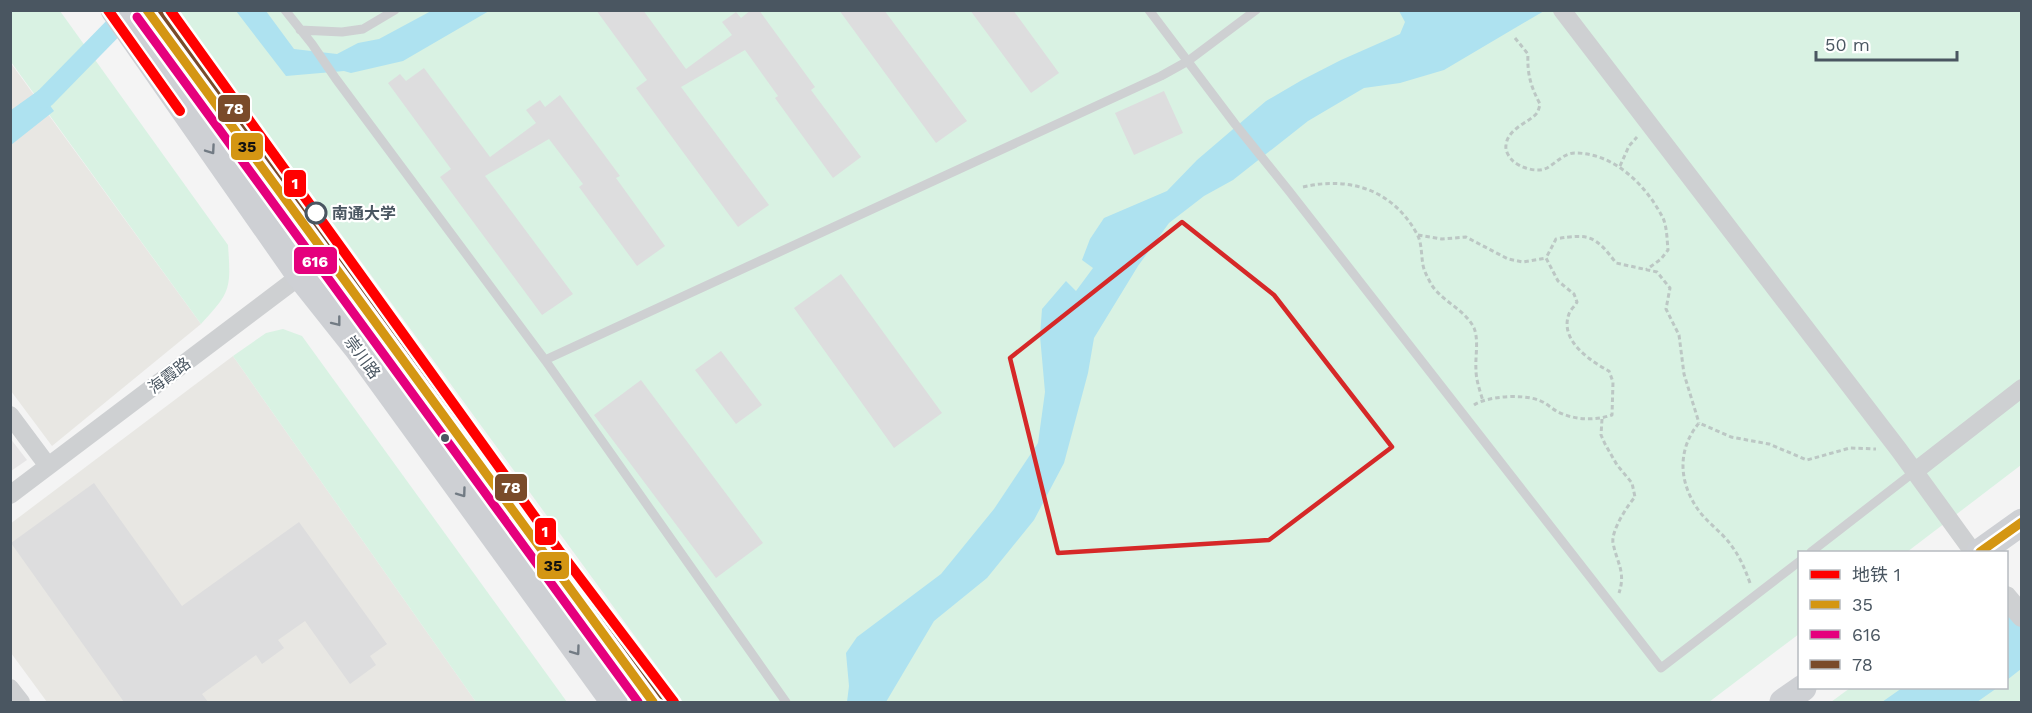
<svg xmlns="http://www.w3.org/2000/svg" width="2032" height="713" viewBox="0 0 2032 713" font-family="'Work Sans','Noto Sans SC',sans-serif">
  <rect width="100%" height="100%" fill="#f4f4f4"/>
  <path fill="#e8e7e3" d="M 10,62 L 201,324 L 52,446 L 11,391 Z
    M 233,356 L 476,702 L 47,702 L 11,653 L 10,524 Z"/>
  <path fill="#e6e5e6" d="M 10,438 L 27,460 L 11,471 L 10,471 Z"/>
  <path fill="#d9f2e3" d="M 10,11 L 60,11 L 228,245 C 231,289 231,292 201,324 L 11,62 Z
    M 178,11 L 2021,11 L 2021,465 L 1907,552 L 1800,552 L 1799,634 L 1709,702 L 683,702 Z
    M 283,329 L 302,336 L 567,702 L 476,702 L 233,356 L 266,333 Z
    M 2007,626 L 2021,645 L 2021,702 L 1831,702 L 1850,688 L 2006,688 Z"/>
  <path fill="#aee2f0" d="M 236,11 L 266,11 L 294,49 L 337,54 L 358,43 L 379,39 L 431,11 L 489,11 L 403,61 L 351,73 L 344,71 L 286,76 Z
    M 1399,11 L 1544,11 L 1444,70 L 1400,83 L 1364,88 L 1308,121 L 1233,180 L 1204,196 L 1169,223 L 1138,266 L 1094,338 L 1088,373 L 1064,463 L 1034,520 L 987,578 L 934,621 L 886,702 L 847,702 L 849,686 L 846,653 L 857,637 L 941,574 L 994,509 L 1038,443 L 1045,392 L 1040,336 L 1042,309 L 1066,281 L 1076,291 L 1093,268 L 1082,260 L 1090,239 L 1104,218 L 1167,191 L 1197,160 L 1266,101 L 1302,80 L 1341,60 L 1400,34 L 1405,22 Z
    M 39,90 L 54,111 L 11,145 L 11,110 Z
    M 2021,598 L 2021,669 L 2007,680 L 2007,609 Z
    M 1902,688 L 1997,688 L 1977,702 L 1882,702 Z"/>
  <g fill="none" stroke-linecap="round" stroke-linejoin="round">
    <path stroke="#aee2f0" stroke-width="20" d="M 45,98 L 129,12"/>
  </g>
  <path fill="#ddddde" d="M 596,10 L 643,10 L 686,69 L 732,35 L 722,22 L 736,12 L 741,18 L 751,10 L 759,10 L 815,87 L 811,90 L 861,157 L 833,178 L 775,98 L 778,96 L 745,50 L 681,87 L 769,205 L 738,227 L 636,88 L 647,80 Z
    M 839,10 L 884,10 L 967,121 L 936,143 Z
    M 970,10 L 1013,10 L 1059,73 L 1031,93 Z
    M 424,68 L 490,157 L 536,123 L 526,110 L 540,100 L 545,107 L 560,95 L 620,176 L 616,178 L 665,246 L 637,266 L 579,187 L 583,184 L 549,139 L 485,176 L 573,294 L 542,315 L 440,177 L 451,169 L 388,83 L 400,74 L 406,81 Z
    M 1164,91 L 1183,133 L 1134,155 L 1115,113 Z
    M 841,274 L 942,413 L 894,448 L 794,308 Z
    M 721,351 L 762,405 L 736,424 L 695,370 Z
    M 641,380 L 763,543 L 716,578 L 594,415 Z
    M 94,483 L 182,606 L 299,522 L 387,644 L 370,656 L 376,665 L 350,684 L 305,621 L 278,640 L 284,648 L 262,664 L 256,655 L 202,694 L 208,702 L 124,702 L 11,543 Z"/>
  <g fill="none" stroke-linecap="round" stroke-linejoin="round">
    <path stroke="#bcc7c4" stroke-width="3" stroke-dasharray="4.5 3" stroke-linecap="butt" d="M 1515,38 L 1528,54 C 1527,74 1531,87 1540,104 C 1540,105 1538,112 1537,113 C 1530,122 1508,128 1506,145 C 1505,151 1509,157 1513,161 C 1521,168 1537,173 1547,168 C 1556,163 1564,153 1575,153 C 1614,153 1646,185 1663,218 C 1667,227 1667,240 1668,250 L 1661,259 L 1646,270
      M 1620,166 L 1629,146 L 1637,137
      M 1303,187 C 1350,176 1393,190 1417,234 C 1422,243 1421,254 1423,265 C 1424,271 1427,276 1430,282 C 1439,300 1465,309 1474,328 C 1479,340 1475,357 1476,370 C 1476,380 1480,391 1483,401
      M 1418,235 L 1442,239 L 1466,237 L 1508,259 L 1523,262 L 1546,258
      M 1474,405 C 1487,396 1523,394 1538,400 C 1545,402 1551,408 1558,412 C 1575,420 1594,421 1612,415 L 1613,382 L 1609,371 C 1590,361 1559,340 1569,314 C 1570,310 1575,306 1577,302 L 1574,294 L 1558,281 L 1546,258 L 1556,239 C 1589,233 1596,236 1616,263 L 1657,272 L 1670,288 L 1666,309 L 1679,335 L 1684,374 L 1699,423
      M 1602,419 L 1601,435 L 1605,444 L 1617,465 L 1632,483 L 1635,497 C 1627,506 1611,531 1613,543 C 1617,563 1626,572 1619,593
      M 1750,583 C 1745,569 1740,557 1731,545 C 1722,532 1706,522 1697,508 C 1678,480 1678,448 1699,423 L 1731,437 L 1769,444 L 1807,460 L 1850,448 L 1876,449"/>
    <path stroke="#ced0d2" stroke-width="9" d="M 285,10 L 312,44 L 336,79 L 545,360 L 786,702
      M 1149,10 L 1235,124 L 1289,191 L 1661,668 L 1800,561
      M 300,30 L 342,32 L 363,29 L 395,10
      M 545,360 L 1161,76 L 1188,61 L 1256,10
      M 1811,552 L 1914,472"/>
    <path stroke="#ced0d2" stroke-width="18" d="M 1562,10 L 1899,450 L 1973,552
      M 10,415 L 48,466
      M 1914,472 L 2022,388
      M 10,495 L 300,276
      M 10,688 L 21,702"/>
    <path stroke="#ced0d2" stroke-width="22" d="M 2006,597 L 2022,616"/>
    <path stroke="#ced0d4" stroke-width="27" d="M 114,10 L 300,276 L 358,349 L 614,702
      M 147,10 L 653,702
      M 1980,552 L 2022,522
      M 1783,702 L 1803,688"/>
    <g stroke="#fff" stroke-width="14">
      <path id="bus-1" d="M 147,10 L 653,702
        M 1980,552 L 2022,522"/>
    </g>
    <g stroke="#fff" stroke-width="14">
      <path id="bus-2" d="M 137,17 L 638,702"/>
    </g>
    <g stroke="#fff" stroke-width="14">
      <path id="bus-3" d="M 162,10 L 663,695"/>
    </g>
    <use href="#bus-1" stroke="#d49613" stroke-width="9"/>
    <use href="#bus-2" stroke="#e5007d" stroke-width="9"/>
    <use href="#bus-3" stroke="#7a4b2a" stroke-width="9"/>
    <g stroke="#fff" stroke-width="15">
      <path id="metro-1" d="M 108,10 L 180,111
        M 170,10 L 558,549 L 674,702"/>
    </g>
    <use href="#metro-1" stroke="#f00" stroke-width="10"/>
  </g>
  <defs><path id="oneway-chevron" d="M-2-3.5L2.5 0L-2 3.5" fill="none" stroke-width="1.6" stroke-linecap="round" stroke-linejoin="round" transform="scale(1.5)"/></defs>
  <g stroke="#727b84">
    <use href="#oneway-chevron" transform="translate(211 150) rotate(55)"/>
    <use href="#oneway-chevron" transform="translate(337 322) rotate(52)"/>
    <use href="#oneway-chevron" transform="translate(462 493) rotate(54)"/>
    <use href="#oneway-chevron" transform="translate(576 651) rotate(54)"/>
  </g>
  <path fill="none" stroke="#d62828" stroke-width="4.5" stroke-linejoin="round" d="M 1182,222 L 1274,295 L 1392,447 L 1269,540 L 1058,553 L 1010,358 Z"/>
  <circle fill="#fff" stroke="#4a5661" stroke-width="3" cx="316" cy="213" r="10"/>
  <circle fill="#4a5661" stroke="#fff" stroke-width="2" cx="445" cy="438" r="5"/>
  <g text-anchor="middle" stroke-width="4.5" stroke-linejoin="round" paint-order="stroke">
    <g font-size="16" font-weight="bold" fill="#4a5661" stroke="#fff" text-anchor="start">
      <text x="332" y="219">南通大学</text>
    </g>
    <g font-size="16" fill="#4a5661" stroke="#fff">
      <text transform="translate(363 357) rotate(54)" y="6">崇川路</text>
      <text transform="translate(169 375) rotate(-37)" y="6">海霞路</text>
    </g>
  </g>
  <g stroke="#fff" stroke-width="2">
    <rect x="217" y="94" width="34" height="29" rx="6" fill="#7a4b2a"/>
    <rect x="230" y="132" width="34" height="29" rx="6" fill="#d49613"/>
    <rect x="283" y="169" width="24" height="29" rx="6" fill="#f00"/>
    <rect x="293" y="246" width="45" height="29" rx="6" fill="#e5007d"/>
    <rect x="494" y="473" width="34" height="29" rx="6" fill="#7a4b2a"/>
    <rect x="534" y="517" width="23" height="29" rx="6" fill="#f00"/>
    <rect x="536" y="551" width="34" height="29" rx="6" fill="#d49613"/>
  </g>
  <g font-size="16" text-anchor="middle" font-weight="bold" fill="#fff">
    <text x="234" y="114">78</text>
    <text x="295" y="189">1</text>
    <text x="315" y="267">616</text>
    <text x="511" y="493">78</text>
    <text x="545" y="537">1</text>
  </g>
  <g font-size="16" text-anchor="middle" font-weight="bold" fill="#111">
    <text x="247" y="152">35</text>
    <text x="553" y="571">35</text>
  </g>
  <rect width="2032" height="713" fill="none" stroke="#4a5661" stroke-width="24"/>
  <rect x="1798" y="551" width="210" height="138" fill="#ffffff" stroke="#b7bbc0" stroke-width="1.5"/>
  <rect x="1810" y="570" width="30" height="9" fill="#ff0000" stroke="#b7bbc0" stroke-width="1.5"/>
  <text x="1852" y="581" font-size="18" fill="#4a5661">地铁 1</text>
  <rect x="1810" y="600" width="30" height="9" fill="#d49613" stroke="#b7bbc0" stroke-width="1.5"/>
  <text x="1852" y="611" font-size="18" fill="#4a5661">35</text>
  <rect x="1810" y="630" width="30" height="9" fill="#e5007d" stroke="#b7bbc0" stroke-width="1.5"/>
  <text x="1852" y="641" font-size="18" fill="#4a5661">616</text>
  <rect x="1810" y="660" width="30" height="9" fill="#7a4b2a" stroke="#b7bbc0" stroke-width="1.5"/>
  <text x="1852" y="671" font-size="18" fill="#4a5661">78</text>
  <path d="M1816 51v9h141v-9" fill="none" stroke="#4a5661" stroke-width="3"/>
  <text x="1825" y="51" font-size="18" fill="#4a5661" stroke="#ffffff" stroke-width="4.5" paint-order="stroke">50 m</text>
</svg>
